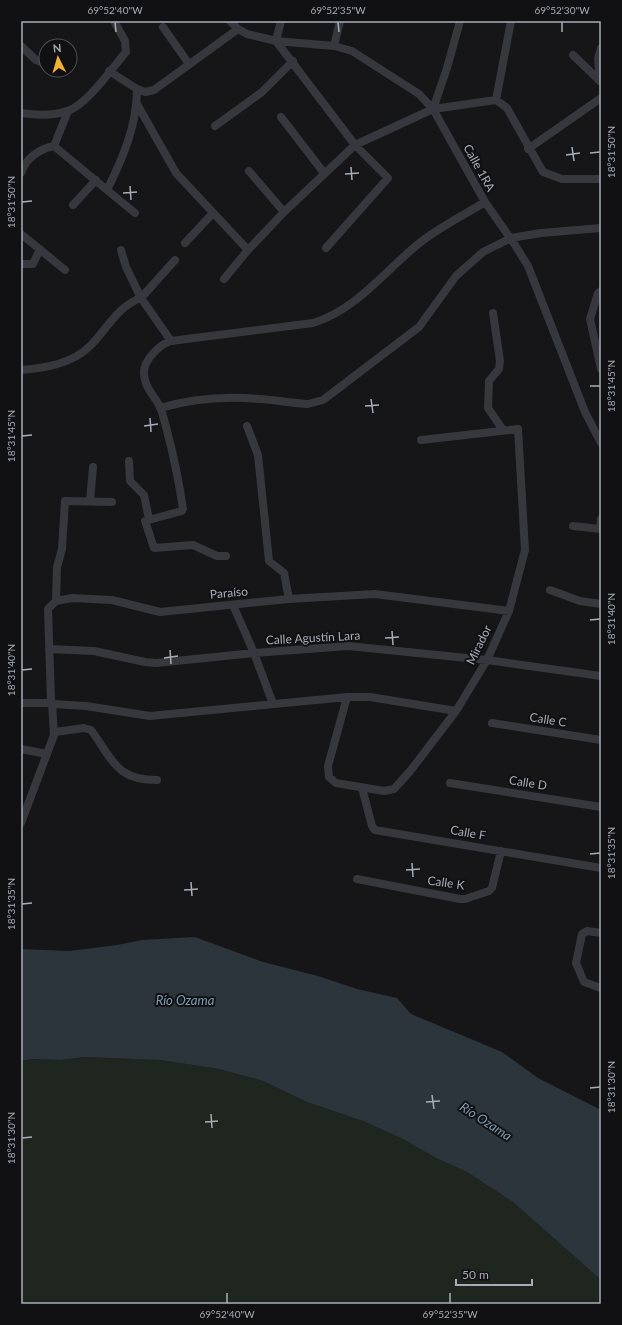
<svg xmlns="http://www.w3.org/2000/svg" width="622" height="1325" viewBox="0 0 622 1325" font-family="Lato,sans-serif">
  <rect width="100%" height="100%" fill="#161618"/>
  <path fill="#1e261f" d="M 84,1057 L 160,1060 L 219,1069 L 263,1081 L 307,1102 L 363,1121 L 403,1139 L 436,1158 L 467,1172 L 513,1202 L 601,1280 L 601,1304 L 21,1304 L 21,1061 L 32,1059 L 61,1060 Z"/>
  <path fill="#2c353c" d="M 195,937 L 263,962 L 318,976 L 357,989 L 397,998 L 411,1014 L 502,1052 L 538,1078 L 601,1110 L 601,1280 L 513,1202 L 467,1172 L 436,1158 L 403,1139 L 363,1121 L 307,1102 L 263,1081 L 219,1069 L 160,1060 L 84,1057 L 61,1060 L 32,1059 L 21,1061 L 21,949 L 69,951 L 117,945 L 142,940 Z"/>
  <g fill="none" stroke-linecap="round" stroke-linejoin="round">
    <path stroke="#37383d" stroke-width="8" d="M 230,21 L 238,29 L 247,34 L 276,41 L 334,46 L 352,51 L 419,94 L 433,109 L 485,202 L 515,245 L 528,266 L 585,412 L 601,443
      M 281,21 L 276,41 L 355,145 L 388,178 L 326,248
      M 163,27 L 189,64
      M 21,46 L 36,60 L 46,64
      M 334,46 L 340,21
      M 573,55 L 600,81
      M 600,81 L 598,59 L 601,48
      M 137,89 L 145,92 L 154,90 L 238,29
      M 496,100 L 511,21
      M 137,104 L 176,173 L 248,250 L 284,212 L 355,145 L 433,109 L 496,100 L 507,108 L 543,172 L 562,179 L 601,179
      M 433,109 L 447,68 L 460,21
      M 21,113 C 35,115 53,116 67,111 C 86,106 112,68 126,52 L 125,41 L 114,21
      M 281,117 L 324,173
      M 215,126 L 262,92 L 293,61
      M 54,146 L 107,190 C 123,158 137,125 137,89 L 109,71
      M 54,146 L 68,111
      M 528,149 L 601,98
      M 249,171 L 284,212
      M 21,173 C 26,158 39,149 54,146
      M 107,190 L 135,213
      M 73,205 L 96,180
      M 21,234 L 65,270
      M 185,243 L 213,213
      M 121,250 L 126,267 L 141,298 L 175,260
      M 21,264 L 33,264 L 40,249
      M 224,279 L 248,250
      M 601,291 L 598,293 L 590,319 L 601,369
      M 493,313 L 500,361 L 499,369 L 489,381 L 488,408 L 503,430
      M 21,370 C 45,368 72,364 90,346 C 106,330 119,305 141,298 L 171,341
      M 160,408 C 191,399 227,396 259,399 C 275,400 292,403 308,404 L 323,400 L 419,327 L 456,276 L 483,252 L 511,238 L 541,233 L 601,228
      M 247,426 L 258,455 L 269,561 L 284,573 L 289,599
      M 129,461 L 130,481 L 144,495 L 149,519
      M 90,501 L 93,467
      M 573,526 L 601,529
      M 600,529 L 601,519
      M 226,556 L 217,556 L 193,545 L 154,548 L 145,521 L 182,511 L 183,509 C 179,482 174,457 167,431 C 165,423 163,414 160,407 C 154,395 143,386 144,371 C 145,359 160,344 171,341 L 313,323 C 358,309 386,269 422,241 C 442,226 464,215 485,202
      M 550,590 L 580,601 L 601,604
      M 56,601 L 57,567 L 62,549 L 65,501 L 112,502
      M 233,605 L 254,653 L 273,704
      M 49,649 L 94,651 L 145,662 L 156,663 L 254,653 L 348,646 L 487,660 L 601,676
      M 347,697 L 328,766 L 329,777 L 336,783 L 384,791 L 394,789 L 411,770 L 456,711 L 487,660 L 509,611 L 525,550 L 518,429 L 421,440
      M 21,703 L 52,703 L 54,735 L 21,823
      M 456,711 L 370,697 L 347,697 L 150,716 L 86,706 L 53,704 L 51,701 L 48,609 L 56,601 L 72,598 L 112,600 L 160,612 L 289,599 L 375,594 L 509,611
      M 492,723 L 601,740
      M 55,732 L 84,728 L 91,730 C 113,760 116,780 157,780
      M 21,749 L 47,754
      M 450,783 L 601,807
      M 362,788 L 372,826 L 375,830 L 601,868
      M 357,879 L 460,899 L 465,899 L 489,891 L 492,888 L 501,851
      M 601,933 L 587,931 L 582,934 L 576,963 L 584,982 L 601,988"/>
  </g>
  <path fill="none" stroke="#a8adb8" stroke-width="1.5" d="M 115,22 L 116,32M 338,22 L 339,32M 562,22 L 562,32M 572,147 L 574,161M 590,153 L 600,152M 566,155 L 580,153M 351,167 L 352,180M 345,174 L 359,173M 130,186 L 131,200M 123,193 L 137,192M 22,202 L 32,201M 590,386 L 600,386M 371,399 L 373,413M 365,406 L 379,405M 150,418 L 151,432M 144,426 L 158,424M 22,436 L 32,435M 590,620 L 600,619M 392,631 L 393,645M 385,638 L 399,637M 170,650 L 171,664M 164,658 L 178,656M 22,670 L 32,669M 590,854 L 600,853M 412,863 L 413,877M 406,870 L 420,869M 191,882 L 192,896M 184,890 L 198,889M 22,904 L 32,903M 590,1088 L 600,1087M 432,1095 L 434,1109M 426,1102 L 440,1101M 211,1114 L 212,1128M 205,1122 L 218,1121M 22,1138 L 32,1137M 227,1293 L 227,1303M 450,1293 L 450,1303"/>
  <g text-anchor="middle" stroke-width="4" stroke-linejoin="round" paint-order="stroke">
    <g font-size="12" fill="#a8adb8" stroke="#111113">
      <text transform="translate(479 168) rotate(61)" y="4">Calle 1RA</text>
      <text transform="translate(229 593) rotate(-5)" y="4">Paraíso</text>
      <text transform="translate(313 638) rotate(-3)" y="4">Calle Agustín Lara</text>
      <text transform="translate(479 645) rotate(-64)" y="4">Mirador</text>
      <text transform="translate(548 720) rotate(9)" y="4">Calle C</text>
      <text transform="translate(528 783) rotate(9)" y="4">Calle D</text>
      <text transform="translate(468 833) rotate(10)" y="4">Calle F</text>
      <text transform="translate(446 883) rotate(8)" y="4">Calle K</text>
    </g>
    <g font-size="13" font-style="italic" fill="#7f9bb3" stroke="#111113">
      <text x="185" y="1005">Río Ozama</text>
      <text transform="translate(486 1121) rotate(33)" y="5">Río Ozama</text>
    </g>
  </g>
  <rect width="622" height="1325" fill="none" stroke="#111113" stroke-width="44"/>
  <g transform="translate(58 58) rotate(355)"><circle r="19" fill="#111113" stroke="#4d4f55"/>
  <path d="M0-3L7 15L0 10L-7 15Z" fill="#f2b134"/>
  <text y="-6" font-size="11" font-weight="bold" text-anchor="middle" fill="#a8adb8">N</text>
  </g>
  <path d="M456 1279v6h76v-6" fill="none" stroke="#a8adb8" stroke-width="2"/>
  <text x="462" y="1279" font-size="12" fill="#a8adb8" stroke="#111113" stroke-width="3" paint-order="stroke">50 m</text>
  <rect x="22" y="22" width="578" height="1281" fill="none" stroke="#a8adb8" stroke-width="1.5"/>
  <g font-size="10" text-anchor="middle" fill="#a8adb8">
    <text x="115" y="14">69°52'40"W</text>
    <text x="338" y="14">69°52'35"W</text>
    <text x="562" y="14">69°52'30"W</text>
    <text transform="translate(611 152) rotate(-90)" y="4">18°31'50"N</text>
    <text transform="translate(11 202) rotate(-90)" y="4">18°31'50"N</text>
    <text transform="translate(611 386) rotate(-90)" y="4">18°31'45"N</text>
    <text transform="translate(11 436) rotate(-90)" y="4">18°31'45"N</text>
    <text transform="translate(611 619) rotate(-90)" y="4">18°31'40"N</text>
    <text transform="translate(11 670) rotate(-90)" y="4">18°31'40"N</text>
    <text transform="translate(611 853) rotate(-90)" y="4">18°31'35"N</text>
    <text transform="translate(11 904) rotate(-90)" y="4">18°31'35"N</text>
    <text transform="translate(611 1087) rotate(-90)" y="4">18°31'30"N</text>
    <text transform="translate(11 1138) rotate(-90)" y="4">18°31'30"N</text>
    <text x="227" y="1318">69°52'40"W</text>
    <text x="450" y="1318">69°52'35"W</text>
  </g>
</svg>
